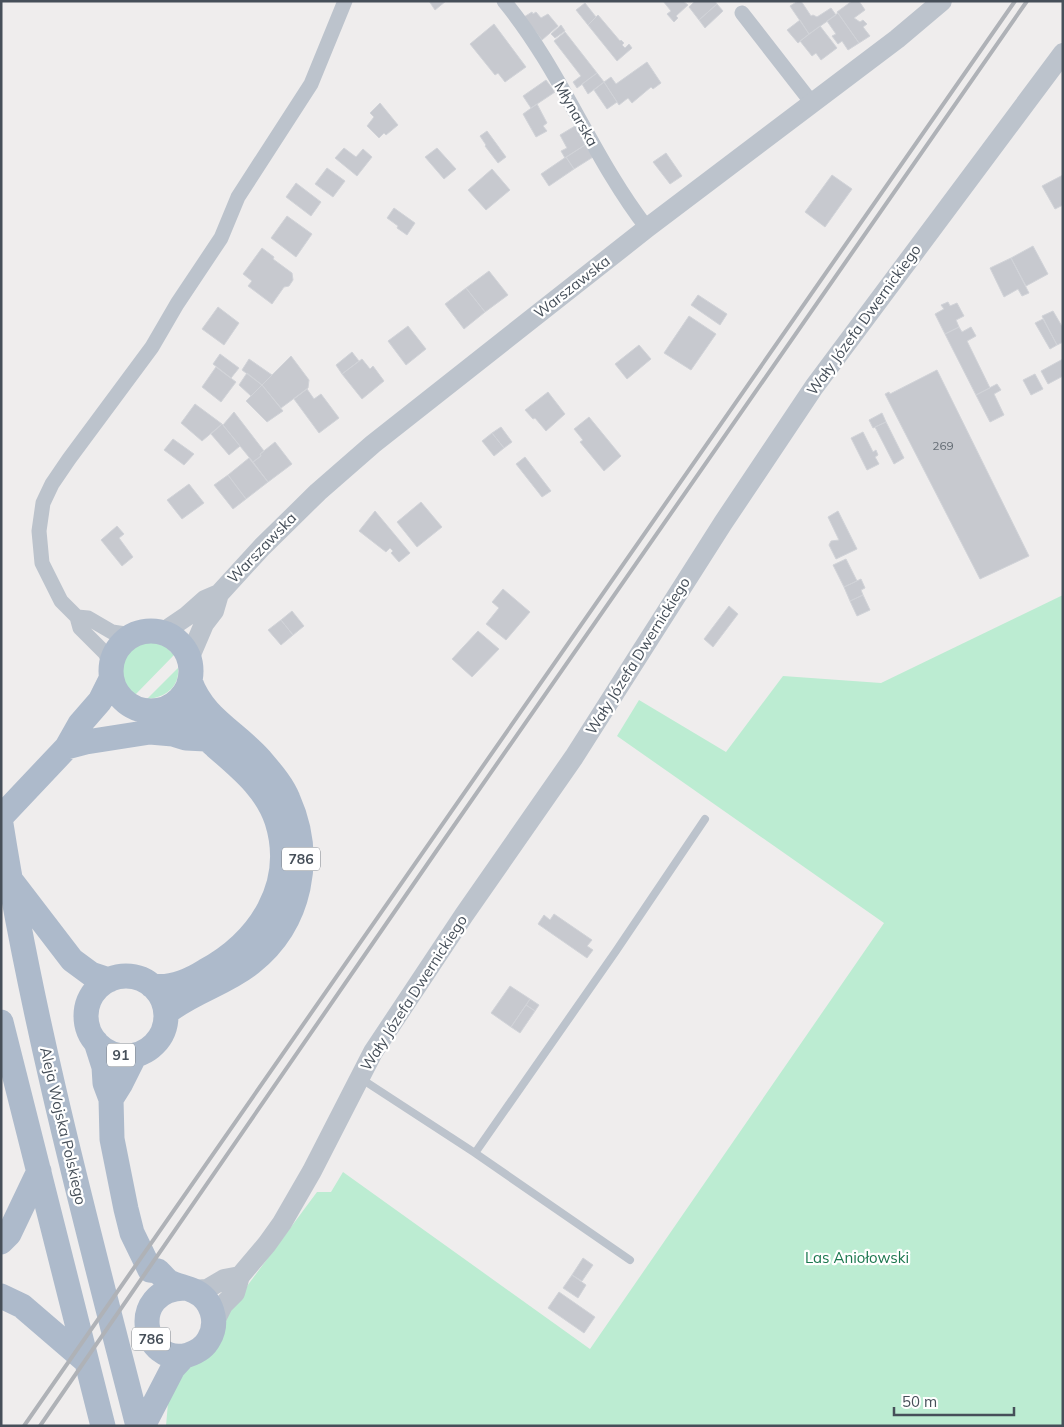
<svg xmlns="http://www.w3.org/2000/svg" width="1064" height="1427" viewBox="0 0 1064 1427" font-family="Mulish,sans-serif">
  <rect width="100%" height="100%" fill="#efeded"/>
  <path fill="#bcecd2" d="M 1063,595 L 1063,1426 L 166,1426 L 169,1391 L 317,1192 L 331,1192 L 343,1172 L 590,1349 L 884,923 L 617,736 L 639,700 L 726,752 L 783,676 L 881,683 Z
    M 151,642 L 165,646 L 174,655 L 135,695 C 110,675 121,647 151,642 Z
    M 178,668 C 180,687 165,698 147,699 Z"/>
  <path fill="#c7c9cf" stroke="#d1d3d8" d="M 429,1 L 446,1 L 435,10 Z
    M 663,1 L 683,1 L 688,5 L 676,16 L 678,18 L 674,22 L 667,14 L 671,11 Z
    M 695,1 L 715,1 L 717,4 L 699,20 L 689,7 Z
    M 798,1 L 801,1 L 811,16 L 813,15 L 817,17 L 831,8 L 836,15 L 809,34 L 790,6 Z
    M 852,1 L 859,1 L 865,10 L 854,18 L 860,22 L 863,20 L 867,24 L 863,27 L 870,36 L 859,43 L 837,12 Z
    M 585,3 L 596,17 L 588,25 L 576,10 Z
    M 717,4 L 723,11 L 705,28 L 699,20 Z
    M 532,12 L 533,14 L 536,12 L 541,18 L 548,14 L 558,26 L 542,40 L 524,17 Z
    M 838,13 L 859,43 L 848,50 L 842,41 L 838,44 L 832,36 L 836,34 L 827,21 Z
    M 598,15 L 620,41 L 621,40 L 624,43 L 622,45 L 625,48 L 629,44 L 632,48 L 617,61 L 588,25 Z
    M 800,20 L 809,34 L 798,43 L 787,30 Z
    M 494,24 L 526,67 L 505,82 L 498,73 L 495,75 L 470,44 Z
    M 561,25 L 565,31 L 555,38 L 551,34 Z
    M 820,26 L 837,48 L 821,60 L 816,53 L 812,56 L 800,41 Z
    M 565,32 L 597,73 L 577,88 L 573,82 L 581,76 L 554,41 Z
    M 647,62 L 661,83 L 653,89 L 651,87 L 632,103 L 628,98 L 619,105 L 604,82 L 611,77 L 616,84 Z
    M 597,73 L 604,82 L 588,94 L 582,84 Z
    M 546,80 L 555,92 L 531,108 L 523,96 Z
    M 604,82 L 617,102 L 607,109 L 594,90 Z
    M 380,103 L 398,125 L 386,135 L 384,133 L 379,138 L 367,126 L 374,117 L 370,113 Z
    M 537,104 L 547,123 L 543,126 L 547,131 L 536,137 L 523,114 Z
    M 575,126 L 585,145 L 565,158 L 561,151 L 567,148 L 560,135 Z
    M 487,131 L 506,157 L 498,163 L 485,146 L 486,145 L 480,136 Z
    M 585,145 L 593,157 L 574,169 L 566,157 Z
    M 344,148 L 356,157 L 363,149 L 372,157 L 357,176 L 335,158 Z
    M 437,148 L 456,169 L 444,179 L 425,157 Z
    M 666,153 L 682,176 L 670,184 L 653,162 Z
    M 566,157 L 574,169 L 549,186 L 541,174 Z
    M 327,168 L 345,181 L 333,197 L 315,184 Z
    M 492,169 L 510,190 L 486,210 L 468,190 Z
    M 832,175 L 852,189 L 825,227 L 805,212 Z
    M 1063,175 L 1063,205 L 1055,209 L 1042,186 Z
    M 296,183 L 321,202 L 311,216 L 286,197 Z
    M 394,208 L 415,223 L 407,235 L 397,228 L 398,226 L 387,218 Z
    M 287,216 L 312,234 L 296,257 L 271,238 Z
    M 1033,246 L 1048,274 L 1026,286 L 1011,258 Z
    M 262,248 L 274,257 L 273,259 L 292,273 L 293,280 L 289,286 L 284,287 L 272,304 L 248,286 L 252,281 L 243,274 Z
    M 1011,258 L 1029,293 L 1022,296 L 1018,289 L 1004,297 L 990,268 Z
    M 489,271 L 508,295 L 485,312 L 466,288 Z
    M 466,288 L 485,312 L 464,329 L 445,304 Z
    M 698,295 L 727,314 L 720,325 L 691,305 Z
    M 948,302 L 950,306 L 957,303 L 964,316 L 956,320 L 959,327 L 945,334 L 935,314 L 944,309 L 941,305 Z
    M 218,307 L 239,323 L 224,345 L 202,329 Z
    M 1053,311 L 1063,328 L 1063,342 L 1057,345 L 1042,316 Z
    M 689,316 L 716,334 L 691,370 L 664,353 Z
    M 1043,319 L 1057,345 L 1050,349 L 1035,323 Z
    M 408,326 L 426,349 L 406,365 L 388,341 Z
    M 959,327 L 962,332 L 971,327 L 976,336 L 967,341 L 990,388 L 976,395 L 945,334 Z
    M 639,345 L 651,359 L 627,379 L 615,364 Z
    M 352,352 L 359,361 L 342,374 L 336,365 Z
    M 220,354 L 239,368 L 231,378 L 213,364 Z
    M 291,356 L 309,380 L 308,388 L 281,408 L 262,385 Z
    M 249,359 L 272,375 L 262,385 L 242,370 Z
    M 362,359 L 370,369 L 373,366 L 384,381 L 362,399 L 342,374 Z
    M 1063,359 L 1063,376 L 1048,384 L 1041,371 Z
    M 216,367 L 236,382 L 221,402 L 202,387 Z
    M 937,370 L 1029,556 L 980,579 L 885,394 L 889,392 L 890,394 Z
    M 247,373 L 262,385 L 251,396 L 239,385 Z
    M 1035,374 L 1043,389 L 1031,395 L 1023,380 Z
    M 997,384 L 1001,390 L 994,394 L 1004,415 L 990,422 L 976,395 Z
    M 262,385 L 283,411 L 267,422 L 246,401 Z
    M 307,389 L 314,399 L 321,394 L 339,418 L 319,433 L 294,399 Z
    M 548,392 L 565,414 L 546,431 L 535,418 L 533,419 L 525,410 Z
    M 195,404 L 222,424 L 202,441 L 181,423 Z
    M 234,412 L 264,451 L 260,454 L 261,456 L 253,462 L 223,425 Z
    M 882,413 L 886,422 L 873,428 L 869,420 Z
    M 589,417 L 621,456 L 604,471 L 580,442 L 583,440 L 574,429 Z
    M 886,422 L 904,458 L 894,464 L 875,427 Z
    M 222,424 L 240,446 L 229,455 L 211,434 Z
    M 501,427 L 512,442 L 504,448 L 492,433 Z
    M 863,432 L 873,452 L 876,450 L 878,455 L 875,457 L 879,464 L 867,470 L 851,438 Z
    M 492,433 L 504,448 L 494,456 L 482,441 Z
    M 173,439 L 194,454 L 184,465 L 164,450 Z
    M 275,442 L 292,464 L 268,482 L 253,462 L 261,456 L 260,454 Z
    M 525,457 L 551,491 L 542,497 L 516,464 Z
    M 249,458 L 268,482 L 246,499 L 228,475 Z
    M 228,475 L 246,499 L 233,509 L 214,485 Z
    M 189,484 L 204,503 L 182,519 L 167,500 Z
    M 421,502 L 442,527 L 417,547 L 397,522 Z
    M 375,511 L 410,553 L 399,562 L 391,553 L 393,551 L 390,548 L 386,552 L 359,531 Z
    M 838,511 L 857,549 L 836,559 L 829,545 L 831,541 L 839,540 L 828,517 Z
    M 117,526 L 124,534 L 119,538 L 133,557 L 122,566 L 101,540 Z
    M 846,559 L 857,581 L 844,587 L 833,565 Z
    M 861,579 L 865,588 L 861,590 L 863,595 L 850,601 L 844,587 Z
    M 503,589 L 530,612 L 506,640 L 486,624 L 499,608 L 492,602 Z
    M 863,595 L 870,610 L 857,616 L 850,601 Z
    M 729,606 L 738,614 L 713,647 L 704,639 Z
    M 292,611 L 304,626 L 293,635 L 281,620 Z
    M 281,620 L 293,635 L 281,645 L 268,630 Z
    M 478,631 L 499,649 L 472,677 L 452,659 Z
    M 554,914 L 592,940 L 587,946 L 593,950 L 587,958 L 538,924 L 544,915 L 550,920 Z
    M 510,986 L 530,999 L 511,1027 L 491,1013 Z
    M 530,999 L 539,1005 L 535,1011 L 526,1005 Z
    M 526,1005 L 535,1011 L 520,1033 L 511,1027 Z
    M 583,1258 L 593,1265 L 582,1281 L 572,1275 Z
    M 572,1275 L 586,1285 L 578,1298 L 563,1288 Z
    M 559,1292 L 595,1317 L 584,1333 L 548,1308 Z"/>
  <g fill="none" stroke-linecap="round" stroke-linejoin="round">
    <path stroke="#bcc3cc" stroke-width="8" d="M 360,1078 L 475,1153 L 630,1260
      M 475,1153 L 616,951 L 705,819"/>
    <path stroke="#bcc3cc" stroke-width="15" d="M 504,1 C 561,70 592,157 647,228
      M 742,13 L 812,103
      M 77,617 L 88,618 L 112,632 L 132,635
      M 111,665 L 105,653 L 80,628 L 77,617 L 61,601 L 42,563 L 39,531 L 43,503 L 52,484 L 69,459 L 152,347 L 177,304 L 221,238 L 238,197 L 311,84 L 345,1"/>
    <path stroke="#bcc3cc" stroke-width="20" d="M 162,633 L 187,616 L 205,600 L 219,594
      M 189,659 L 204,624 L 214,611 L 219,594 L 262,547 L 318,492 L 373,444 L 647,228 L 897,39 L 942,1
      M 192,1290 L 207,1289 L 224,1279 L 240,1276
      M 214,1323 L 223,1305 L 235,1293 L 240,1276 L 267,1244 L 282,1223 L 312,1171 L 373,1052 L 464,915 L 574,757 L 723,523 L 814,387 L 1063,53"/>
    <path stroke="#adbacb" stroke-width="25" d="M111 671a40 40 0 1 1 80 0a40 40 0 1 1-80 0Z
      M 67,747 L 86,742 L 150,732 L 173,734 L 186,738 L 206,739
      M 1,817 L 67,747 L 80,724 L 100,701 L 111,679
      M 1,824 C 33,1027 87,1226 138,1426
      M 13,883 L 72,960 L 91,974 L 109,980
      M86 1016a40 40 0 1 1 80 0a40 40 0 1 1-80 0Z
      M 152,986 C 171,989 189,981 205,971 C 260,941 297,885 277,821 C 266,788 240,768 215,746 C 206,739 203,732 196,723 C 189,714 176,711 166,709
      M 166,1013 C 191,992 225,984 251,963 C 301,923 314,857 288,799 C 282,784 270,771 260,759 C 235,731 203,718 190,681
      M 1,1022 L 103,1426
      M 96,1042 L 104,1067 L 105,1083 L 111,1099 L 112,1139 L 126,1209 L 132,1233 L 150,1270
      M 111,1099 L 121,1083 L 135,1055
      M 1,1242 L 9,1234 L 39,1171
      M 150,1270 L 158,1271 C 161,1274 165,1279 169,1282 C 177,1286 186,1287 194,1291 C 212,1299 219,1322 209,1339 C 205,1347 197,1352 188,1355 C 142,1367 127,1290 184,1288
      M 1,1296 L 22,1306 L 86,1361
      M 143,1426 L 173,1368 L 184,1356"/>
    <path stroke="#afb2b7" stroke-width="4" d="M 24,1426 L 1015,1
      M 40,1426 L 435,853 L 1027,1"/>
  </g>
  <g text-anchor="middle" stroke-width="4.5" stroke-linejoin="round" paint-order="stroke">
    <g font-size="12" fill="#666e76">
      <text x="943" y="450">269</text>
    </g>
    <g fill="#fff" stroke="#7e848b" stroke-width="1">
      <rect x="282" y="847.5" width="38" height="23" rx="4"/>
      <rect x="107" y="1043.5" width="28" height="23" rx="4"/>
      <rect x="132" y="1327.5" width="38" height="23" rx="4"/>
    </g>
    <g font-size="14" font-weight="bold" fill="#464f59">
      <text x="301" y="864">786</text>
      <text x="121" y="1060">91</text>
      <text x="151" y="1344">786</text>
    </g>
    <g font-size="15" fill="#464f59" stroke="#fff">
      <text transform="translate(576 114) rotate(60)" y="5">Młynarska</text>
      <text transform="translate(572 287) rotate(-38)" y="5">Warszawska</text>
      <text transform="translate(864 320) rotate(-54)" y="5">Wały Józefa Dwernickiego</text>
      <text transform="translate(262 548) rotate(-46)" y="5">Warszawska</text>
      <text transform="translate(638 656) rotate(-58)" y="5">Wały Józefa Dwernickiego</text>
      <text transform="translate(414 993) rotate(-57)" y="5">Wały Józefa Dwernickiego</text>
      <text transform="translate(63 1126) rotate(77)" y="5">Aleja Wojska Polskiego</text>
    </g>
    <g font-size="15" fill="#1b774e" stroke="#fff">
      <text x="857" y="1263">Las Aniołowski</text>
    </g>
  </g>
  <rect width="1064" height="1427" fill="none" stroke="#464f59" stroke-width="5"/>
  <path d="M894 1407v8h120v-8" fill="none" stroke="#464f59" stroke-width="2.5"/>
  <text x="902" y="1407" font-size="15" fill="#464f59" stroke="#ffffff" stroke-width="4" paint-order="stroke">50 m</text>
</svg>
